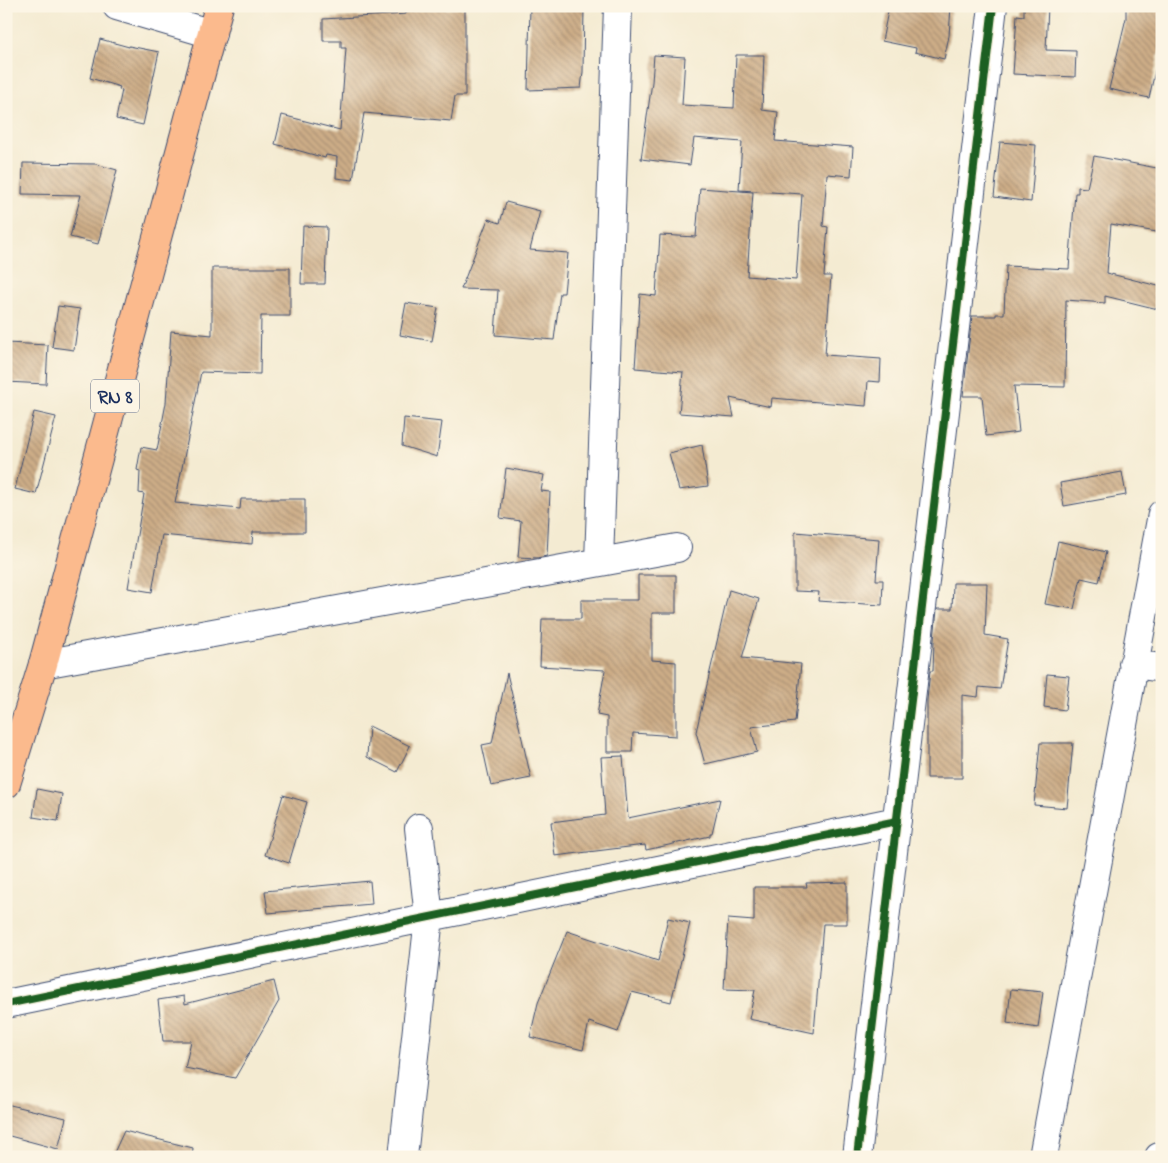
<svg xmlns="http://www.w3.org/2000/svg" width="1168" height="1163" viewBox="0 0 1168 1163" font-family="'Indie Flower',sans-serif">
  <defs>
    <pattern id="building-back-hatch" width="6" height="6" patternUnits="userSpaceOnUse" patternTransform="scale(1.25)"><rect width="6" height="6" fill="#cdad87"/><path d="M-1 5l2 2M0 0l6 6M5-1l2 2" fill="none" stroke="#a68d72"/></pattern>
  </defs>
  <rect width="100%" height="100%" fill="#fcf5e5"/>
  <filter id="ink" filterUnits="userSpaceOnUse"><feTurbulence type="fractalNoise" baseFrequency=".02" numOctaves="2"/><feDisplacementMap in="SourceGraphic" scale="10" xChannelSelector="R" yChannelSelector="G"/><feConvolveMatrix kernelMatrix="1 2 1 2 8 2 1 2 1" color-interpolation-filters="sRGB"/></filter>
  <filter id="wash" filterUnits="userSpaceOnUse"><feTurbulence type="fractalNoise" baseFrequency=".0096" numOctaves="4" result="noise"/><feDisplacementMap in="SourceGraphic" scale="20" xChannelSelector="R" yChannelSelector="G"/><feGaussianBlur stdDeviation="1.12" result="paint"/><feColorMatrix in="noise" values="0 0 0 0 0 0 0 0 0 0 0 0 0 0 0 0 0 1.4 0 .05"/><feComposite in="paint" operator="in"/></filter>
  <g filter="url(#wash)">
    <rect width="100%" height="100%" fill="#f4ebd2"/>
    <g id="blocks">
      <path fill="url(#building-back-hatch)" d="M 530,6 L 584,6 L 583,72 L 581,88 L 528,90 Z
        M 889,6 L 951,6 L 949,36 L 944,59 L 915,52 L 916,48 L 882,41 Z
        M 1024,6 L 1048,6 L 1046,50 L 1076,51 L 1075,77 L 1013,74 L 1017,15 L 1024,16 Z
        M 1126,6 L 1162,6 L 1162,40 L 1149,98 L 1109,89 L 1126,18 Z
        M 465,8 L 465,96 L 455,96 L 451,121 L 364,113 L 353,180 L 336,178 L 337,157 L 326,155 L 325,158 L 275,144 L 282,115 L 340,130 L 346,48 L 341,48 L 341,41 L 323,41 L 323,19 L 406,14 L 406,11 Z
        M 100,39 L 129,47 L 129,46 L 159,52 L 143,125 L 116,119 L 122,90 L 119,89 L 120,87 L 90,78 Z
        M 654,55 L 685,57 L 682,105 L 734,108 L 736,55 L 764,55 L 762,110 L 778,112 L 775,141 L 853,147 L 851,176 L 827,174 L 823,226 L 828,227 L 824,276 L 831,276 L 825,355 L 881,359 L 880,382 L 868,381 L 866,406 L 772,398 L 771,407 L 730,398 L 734,417 L 679,413 L 683,372 L 635,368 L 640,294 L 656,296 L 660,235 L 696,237 L 700,188 L 753,192 L 747,276 L 796,280 L 802,194 L 739,190 L 742,142 L 694,138 L 690,165 L 641,159 L 652,82 Z
        M 1000,142 L 1036,145 L 1031,202 L 994,197 Z
        M 1094,156 L 1162,169 L 1162,233 L 1111,224 L 1107,273 L 1162,287 L 1162,310 L 1105,296 L 1105,303 L 1066,300 L 1065,387 L 1014,386 L 1019,432 L 986,436 L 982,396 L 963,396 L 972,316 L 996,316 L 996,314 L 1004,314 L 1006,266 L 1069,269 L 1075,193 L 1078,193 L 1078,187 L 1087,188 Z
        M 23,163 L 96,164 L 117,170 L 98,244 L 70,237 L 81,195 L 22,194 Z
        M 506,202 L 540,211 L 530,250 L 568,253 L 564,293 L 560,293 L 554,340 L 495,335 L 498,290 L 461,289 L 488,219 L 500,223 Z
        M 303,226 L 327,227 L 325,284 L 301,284 Z
        M 212,268 L 290,268 L 290,316 L 261,316 L 260,374 L 201,372 L 175,503 L 240,509 L 241,499 L 305,499 L 305,532 L 253,532 L 252,544 L 162,535 L 152,592 L 128,588 L 144,494 L 139,493 L 140,471 L 137,470 L 141,447 L 157,450 L 166,403 L 171,331 L 212,335 Z
        M 406,303 L 438,308 L 432,341 L 400,335 Z
        M 58,306 L 80,309 L 74,350 L 52,347 Z
        M 6,343 L 48,345 L 46,384 L 6,382 Z
        M 34,412 L 56,417 L 36,494 L 15,489 Z
        M 404,418 L 442,422 L 437,457 L 402,446 Z
        M 702,445 L 708,486 L 679,490 L 669,453 Z
        M 506,468 L 544,475 L 541,491 L 550,492 L 547,556 L 537,558 L 518,557 L 521,521 L 500,518 Z
        M 1122,472 L 1126,495 L 1064,506 L 1060,483 Z
        M 795,532 L 879,539 L 876,580 L 883,580 L 882,605 L 818,601 L 819,592 L 795,591 Z
        M 1058,541 L 1106,552 L 1099,582 L 1081,578 L 1074,609 L 1045,604 Z
        M 638,575 L 676,575 L 676,613 L 652,613 L 652,660 L 676,662 L 676,736 L 633,733 L 632,752 L 607,752 L 607,717 L 597,715 L 605,670 L 540,666 L 542,619 L 581,619 L 581,600 L 638,600 Z
        M 953,583 L 987,583 L 985,635 L 1008,639 L 1000,689 L 979,687 L 978,697 L 962,695 L 962,778 L 927,778 L 927,700 L 930,671 L 933,671 L 934,640 L 937,609 L 952,609 Z
        M 729,590 L 759,599 L 742,658 L 801,664 L 795,722 L 751,727 L 757,752 L 705,764 L 696,732 Z
        M 507,673 L 531,778 L 491,786 L 482,745 L 492,743 Z
        M 1047,674 L 1069,676 L 1065,710 L 1044,707 Z
        M 369,726 L 410,746 L 397,772 L 367,757 Z
        M 1040,743 L 1073,743 L 1067,808 L 1034,805 Z
        M 623,756 L 628,818 L 720,799 L 712,833 L 710,833 L 710,836 L 646,850 L 645,845 L 555,856 L 551,822 L 605,815 L 601,757 Z
        M 37,789 L 62,794 L 58,821 L 33,817 Z
        M 283,795 L 307,802 L 289,863 L 265,855 Z
        M 370,881 L 372,904 L 268,913 L 265,891 Z
        M 847,882 L 847,924 L 823,924 L 814,1033 L 749,1019 L 755,990 L 724,989 L 728,919 L 754,921 L 754,887 L 807,887 L 806,883 Z
        M 668,918 L 690,923 L 671,1002 L 632,992 L 618,1032 L 589,1022 L 583,1050 L 530,1037 L 538,1003 L 567,931 L 658,961 Z
        M 274,981 L 279,1001 L 235,1078 L 185,1068 L 191,1041 L 163,1041 L 158,1000 L 184,996 L 185,1004 Z
        M 1011,989 L 1043,992 L 1038,1028 L 1007,1023 Z
        M 6,1104 L 66,1118 L 58,1149 L 6,1135 Z
        M 124,1131 L 193,1148 L 192,1157 L 112,1157 Z"/>
    </g>
  </g>
  <g filter="url(#ink)">
    <use href="#blocks" fill-opacity="0" stroke="#3c4b6f" stroke-width="1"/>
    <g fill="none" stroke-linecap="round" stroke-linejoin="round">
      <g stroke="#3c4b6f" stroke-width="30">
        <path id="minor" d="M 117,6 L 212,34
          M 599,562 L 618,6
          M 43,664 L 677,548
          M 1133,664 L 1162,668
          M 6,1004 L 897,821
          M 403,1157 L 429,917 L 419,828
          M 857,1157 L 993,6
          M 1043,1157 L 1162,514
          M 1159,1157 L 1162,1156"/>
      </g>
      <g stroke="#3c4b6f" stroke-width="30">
        <path id="major" d="M 6,784 L 43,664 L 219,6"/>
      </g>
      <use href="#minor" stroke="#fff" stroke-width="28"/>
      <use href="#major" stroke="#fbba8d" stroke-width="28"/>
      <g stroke="#fcf5e5" stroke-width="11">
        <path id="cycleway" d="M 6,1004 L 897,821
          M 857,1157 L 993,6"/>
      </g>
      <use href="#cycleway" stroke="#1b5e20" stroke-width="8"/>
    </g>
  </g>
  <g text-anchor="middle" stroke-width="4" stroke-linejoin="round" paint-order="stroke">
    <rect fill="#fcf5e5" stroke="#5e6a86" stroke-width="1" x="91" y="379.5" width="48" height="33" rx="4"/>
    <g font-size="19" font-weight="bold" fill="#1b2f5e">
      <text x="115" y="403">RN 8</text>
    </g>
  </g>
  <rect width="1168" height="1163" fill="none" stroke="#fcf5e5" stroke-width="25"/>
</svg>
